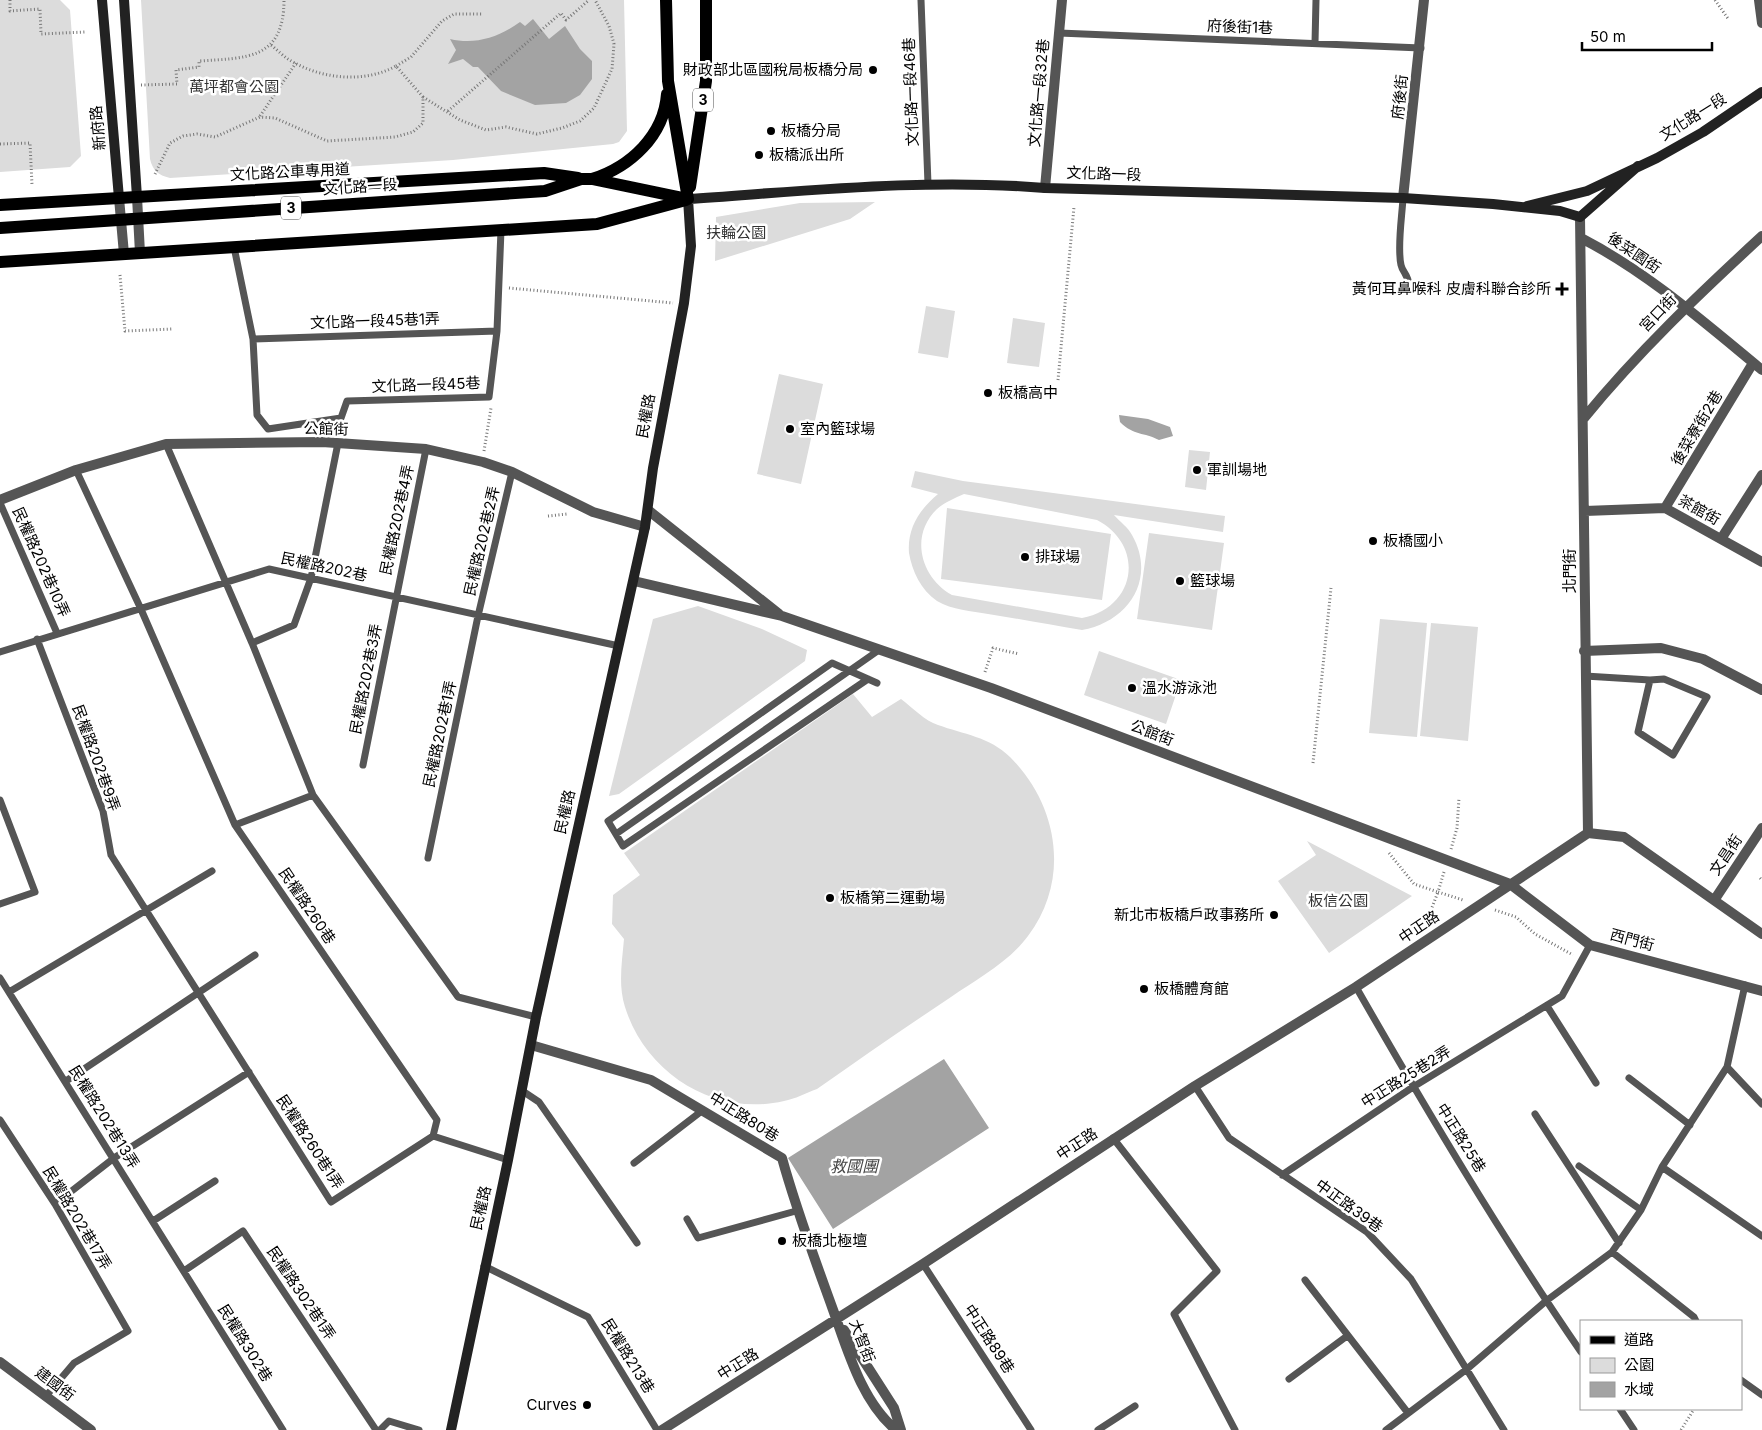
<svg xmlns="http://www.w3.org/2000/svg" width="1762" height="1430" viewBox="0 0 1762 1430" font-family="Inter,'Noto Sans TC',sans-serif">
  <rect width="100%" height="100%" fill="#fff"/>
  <path fill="#dcdcdc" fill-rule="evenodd" d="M 0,0 L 60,0 L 70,10 L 81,156 L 70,167 L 0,172 Z
    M 141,0 L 624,0 L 627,131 L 619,142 L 613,144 L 453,160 L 170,178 C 158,175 153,171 150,159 Z
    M 875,202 L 850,219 L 715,261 L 716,217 L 800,203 Z
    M 926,306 L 955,311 L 948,358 L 918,353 Z
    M 1013,318 L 1045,323 L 1039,367 L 1007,363 Z
    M 779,374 L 823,384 L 801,484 L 757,474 Z
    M 1189,450 L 1210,452 L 1206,490 L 1185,487 Z
    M 915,471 L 963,481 L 1225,516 L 1223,532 L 1114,515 C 1120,522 1128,527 1132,535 C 1157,579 1128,622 1082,630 C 1051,625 1020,619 988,614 C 972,611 952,610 937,601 C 921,590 912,571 909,553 C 907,528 920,509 938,494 L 911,487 ZM 964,494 L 1097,520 C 1146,546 1136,608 1082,618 L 952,595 C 921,578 909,536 937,509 C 945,502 955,498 964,494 Z
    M 947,508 L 1111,534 L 1102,600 L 941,579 Z
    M 1149,533 L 1224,543 L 1212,630 L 1137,619 Z
    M 698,606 L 762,629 L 807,650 L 805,661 L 619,794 L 609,796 L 653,619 Z
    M 1380,619 L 1427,623 L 1417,737 L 1369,733 Z
    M 1431,623 L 1478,627 L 1468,741 L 1420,736 Z
    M 1099,651 L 1181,680 L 1166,724 L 1084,695 Z
    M 853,694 L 872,717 L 901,699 C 912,707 925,721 938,725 C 963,734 990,737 1010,757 C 1058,805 1071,879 1028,936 C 1009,962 977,979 951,997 C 906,1027 861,1058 817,1089 C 806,1093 795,1099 784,1101 C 715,1117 646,1074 625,1007 C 618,985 622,962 624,939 L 612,924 L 613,895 L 640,875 L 624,853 Z
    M 1307,841 L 1412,896 L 1329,953 L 1278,881 L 1316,855 Z"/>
  <path fill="#a3a3a3" d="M 533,19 L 549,39 L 565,26 L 580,49 L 592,61 L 592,79 L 580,95 L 566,103 L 535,105 L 501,91 L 478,67 L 473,67 L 463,59 L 448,64 L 456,50 L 450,39 C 476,45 499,37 520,22 L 525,26 Z
    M 1119,415 L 1148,419 L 1170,427 L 1173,436 L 1159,440 C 1144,432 1134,436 1120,422 Z
    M 944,1059 L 989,1128 L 833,1229 L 788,1158 Z"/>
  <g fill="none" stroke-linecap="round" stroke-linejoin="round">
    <path stroke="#777" stroke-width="3" stroke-dasharray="1 2.5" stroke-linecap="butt" d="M 10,0 L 10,11 L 40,9 L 41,34 L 85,32
      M 1715,0 L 1729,20
      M 396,66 L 411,57 L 442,21 L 454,14 L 482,14
      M 141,85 L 177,84 L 176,70 L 199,67 L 199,61 C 246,58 284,60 284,0
      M 423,97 L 460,120 L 486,130 L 506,127 L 537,134 L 562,128 L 580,121 L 594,108 L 612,69 L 614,44 L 609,26 L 595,0
      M 448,111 L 561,13 L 566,20 L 589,0
      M 260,116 L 296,63
      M 0,144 L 30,143 L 32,185
      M 155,174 L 170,143 L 183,136 L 197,134 L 215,137 L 260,117 L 275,118 L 327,141 L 395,137 L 413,132 L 423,123 L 423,97 L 396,66 C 364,84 319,79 288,59 C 282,55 276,49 270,44
      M 120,275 L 125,331 L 173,329
      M 509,288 L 673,303
      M 1058,380 L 1074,207
      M 484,451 L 491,408
      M 548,516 L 567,514
      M 985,672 L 993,648 L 1019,654
      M 1313,763 L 1331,588
      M 1451,849 L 1457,828 L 1459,798
      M 1389,853 L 1414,884 L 1438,892 L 1426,923
      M 1444,872 L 1438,892 L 1463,900
      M 1760,878 L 1762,880
      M 1495,910 L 1516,917 L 1535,934 L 1573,955
      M 1681,1430 L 1694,1409"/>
    <path stroke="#555" stroke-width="7" d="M 921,0 L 928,184
      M 1059,33 L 1421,48
      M 1315,43 L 1316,0
      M 1403,198 C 1402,217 1397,247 1401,265 C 1403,274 1408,273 1409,286
      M 234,247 L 253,339 L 257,415 L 268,429 L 341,418 L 347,401 L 489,397 L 497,331 L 501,230
      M 253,339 L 497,331
      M 166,444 L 252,643 L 313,795 L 458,997 L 536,1017
      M 76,470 L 140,607 L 235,825 L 437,1120 L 433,1136 L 508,1160
      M 0,503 L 57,633
      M 37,639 L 103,811 L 111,855 L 331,1202 L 433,1136
      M 252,643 L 294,625 L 311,578 L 338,443
      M 0,652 L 269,569 L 619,646
      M 1585,676 L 1650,680 L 1638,732 L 1673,755 L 1707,697 L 1664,679 L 1650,680
      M 868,679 L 623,846 L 608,821 L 832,663 L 877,683
      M 363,765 L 426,449
      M 0,800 L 35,892 L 0,904
      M 235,825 L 313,795
      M 616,834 L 879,650
      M 428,858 L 478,616 L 512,472
      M 0,978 L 283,1430
      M 1356,987 C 1427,1111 1500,1234 1581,1352
      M 9,992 L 212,871
      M 1547,1006 L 1596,1083
      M 1727,1067 L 1762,1104
      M 1629,1078 L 1690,1125
      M 66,1081 L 255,955
      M 1195,1086 L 1229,1138 L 1367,1232 L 1411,1279 L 1504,1430
      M 521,1090 L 539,1102 L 637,1243
      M 1535,1114 L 1619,1243
      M 0,1120 L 55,1204 L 128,1331 L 74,1363 L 46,1396
      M 1113,1138 L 1217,1271 L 1174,1314 L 1235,1430
      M 634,1163 L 703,1110
      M 1579,1166 L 1641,1210
      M 1662,1167 L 1762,1236
      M 1282,1175 L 1413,1087 L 1562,996 L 1590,945
      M 55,1204 L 114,1158 L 249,1072
      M 687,1219 L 698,1238 L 796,1211
      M 153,1221 L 215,1181
      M 1612,1252 L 1694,1317 L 1696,1321
      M 923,1264 L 1031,1430
      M 484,1266 L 588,1317 L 657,1430
      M 184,1271 L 243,1231 L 376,1430
      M 1305,1280 L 1408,1413
      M 1289,1379 L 1347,1336
      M 1741,1380 L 1762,1395
      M 1620,1409 L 1634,1430
      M 380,1430 L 389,1421 L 419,1430
      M 1098,1430 L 1135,1406
      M 1386,1430 L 1467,1369 L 1546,1301 L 1612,1252 L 1641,1210 L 1662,1167 L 1727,1067 L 1745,985"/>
    <path stroke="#555" stroke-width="10" d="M 1759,0 L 1762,23
      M 1045,188 L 1062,0
      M 137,197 L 140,253
      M 119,198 L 124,254
      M 1403,198 L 1424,0
      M 1580,217 L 1588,833
      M 1581,238 C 1647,272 1705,323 1762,370
      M 1584,418 C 1638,352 1699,294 1762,236
      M 0,500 L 76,470 L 166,444 L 322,442 L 426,449 L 483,462 L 512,472 L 593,512 L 645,527
      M 1665,508 L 1753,363
      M 648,510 L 779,614
      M 1585,511 L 1665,508 L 1762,562
      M 1721,539 L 1762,475
      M 634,581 L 782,616 L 991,688 L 1510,884 L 1590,945 L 1762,991
      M 1584,651 L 1661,648 L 1703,659 L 1762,690
      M 1588,833 L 1624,837 L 1762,934
      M 1715,899 L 1762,828
      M 531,1045 L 651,1080 L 782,1158 C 796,1209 814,1257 832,1307 C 847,1348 861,1401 896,1430
      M 844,1330 L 894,1408 L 901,1430
      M 0,1362 L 91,1430
      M 662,1430 L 923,1264 L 1195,1086 L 1356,987 L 1588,833"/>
    <path stroke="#222" stroke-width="10" d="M 102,0 L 119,198
      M 124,0 L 137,197
      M 1527,206 L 1587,191 L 1657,158 L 1703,132 L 1762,92
      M 451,1430 L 508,1160 L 536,1017 L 645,527 L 653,468 L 684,303 L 691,246 L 688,199 C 807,191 926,178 1045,188 L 1403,198 L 1493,204 L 1560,211 L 1580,217 L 1638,166"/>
    <path stroke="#000" stroke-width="12" d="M 666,0 L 668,81 L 688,199
      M 592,179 C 630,167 664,136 667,94
      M 690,187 L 706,81 L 706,0
      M 0,205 L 544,173 L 578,178
      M 0,228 L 545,191 L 581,179 L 592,179 L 688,199
      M 0,262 L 597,224 L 686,200"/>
  </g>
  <g fill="#000" stroke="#fff" stroke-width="2">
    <circle cx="873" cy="70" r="5"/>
    <circle cx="771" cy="131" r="5"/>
    <circle cx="759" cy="155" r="5"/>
    <path d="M1559.5 281.5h5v5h5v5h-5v5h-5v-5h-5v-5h5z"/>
    <circle cx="988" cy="393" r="5"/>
    <circle cx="790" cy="429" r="5"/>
    <circle cx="1197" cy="470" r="5"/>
    <circle cx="1373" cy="541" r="5"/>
    <circle cx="1025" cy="557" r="5"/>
    <circle cx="1180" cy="581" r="5"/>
    <circle cx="1132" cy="688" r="5"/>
    <circle cx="830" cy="898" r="5"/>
    <circle cx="1274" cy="915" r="5"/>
    <circle cx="1144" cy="989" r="5"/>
    <circle cx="782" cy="1241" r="5"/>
    <circle cx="587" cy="1405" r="5"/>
  </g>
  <g text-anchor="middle" stroke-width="5" stroke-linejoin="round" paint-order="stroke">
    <g fill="#fff" stroke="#4c4c4c" stroke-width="1">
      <rect x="693" y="88.5" width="20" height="23" rx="4"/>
      <rect x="281" y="196.5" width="20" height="23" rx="4"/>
    </g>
    <g font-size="14" font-weight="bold" fill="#000">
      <text x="703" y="105">3</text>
      <text x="291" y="213">3</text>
    </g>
    <g font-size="15" fill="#000" stroke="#fff">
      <text transform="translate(1240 27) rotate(2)" y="5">府後街1巷</text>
      <text transform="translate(911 92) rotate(-92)" y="5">文化路一段46巷</text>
      <text transform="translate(1039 93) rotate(-85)" y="5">文化路一段32巷</text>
      <text transform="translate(1400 97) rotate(-84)" y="5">府後街</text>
      <text transform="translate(1693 117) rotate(-32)" y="5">文化路一段</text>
      <text transform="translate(98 128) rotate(-95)" y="5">新府路</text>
      <text transform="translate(290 172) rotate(-3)" y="5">文化路公車專用道</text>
      <text transform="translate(1104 174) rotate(2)" y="5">文化路一段</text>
      <text transform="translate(360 187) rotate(-4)" y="5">文化路一段</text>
      <text transform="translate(1634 253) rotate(34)" y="5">後菜園街</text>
      <text transform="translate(1658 313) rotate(-46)" y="5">宮口街</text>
      <text transform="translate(375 321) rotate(-2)" y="5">文化路一段45巷1弄</text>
      <text transform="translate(426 385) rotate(-2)" y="5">文化路一段45巷</text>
      <text transform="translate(646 416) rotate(-80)" y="5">民權路</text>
      <text transform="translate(1697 428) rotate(-59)" y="5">後菜寮街2巷</text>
      <text transform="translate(326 429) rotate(1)" y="5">公館街</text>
      <text transform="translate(1699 510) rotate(29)" y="5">茶館街</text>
      <text transform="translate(397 520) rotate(-78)" y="5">民權路202巷4弄</text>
      <text transform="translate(482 541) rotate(-77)" y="5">民權路202巷2弄</text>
      <text transform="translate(41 562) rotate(66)" y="5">民權路202巷10弄</text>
      <text transform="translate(324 567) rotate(12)" y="5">民權路202巷</text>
      <text transform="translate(1570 571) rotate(-90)" y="5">北門街</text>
      <text transform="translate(366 679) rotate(-79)" y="5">民權路202巷3弄</text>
      <text transform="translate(1152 733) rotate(21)" y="5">公館街</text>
      <text transform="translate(440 734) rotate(-78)" y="5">民權路202巷1弄</text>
      <text transform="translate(96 758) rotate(70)" y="5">民權路202巷9弄</text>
      <text transform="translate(565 812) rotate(-77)" y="5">民權路</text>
      <text transform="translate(1726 855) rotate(-56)" y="5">文昌街</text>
      <text transform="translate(307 906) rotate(56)" y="5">民權路260巷</text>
      <text transform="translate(1419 927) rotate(-34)" y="5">中正路</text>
      <text transform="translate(1632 940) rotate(15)" y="5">西門街</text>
      <text transform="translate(1406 1077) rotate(-32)" y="5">中正路25巷2弄</text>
      <text transform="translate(104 1117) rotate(58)" y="5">民權路202巷13弄</text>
      <text transform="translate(744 1117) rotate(32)" y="5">中正路80巷</text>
      <text transform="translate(1461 1138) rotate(58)" y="5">中正路25巷</text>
      <text transform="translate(310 1142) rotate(57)" y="5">民權路260巷1弄</text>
      <text transform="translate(1077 1144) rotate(-33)" y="5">中正路</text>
      <text transform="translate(1349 1206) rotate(36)" y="5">中正路39巷</text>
      <text transform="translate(481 1208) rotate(-77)" y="5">民權路</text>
      <text transform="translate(77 1218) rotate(59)" y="5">民權路202巷17弄</text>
      <text transform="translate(301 1293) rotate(56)" y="5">民權路302巷1弄</text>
      <text transform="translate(989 1339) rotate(57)" y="5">中正路89巷</text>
      <text transform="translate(862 1341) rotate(69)" y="5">大智街</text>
      <text transform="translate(245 1343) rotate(58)" y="5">民權路302巷</text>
      <text transform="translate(628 1356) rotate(58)" y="5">民權路213巷</text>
      <text transform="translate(738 1364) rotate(-32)" y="5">中正路</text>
      <text transform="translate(55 1384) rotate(37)" y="5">建國街</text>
    </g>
    <g font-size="15" fill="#000" stroke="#fff" text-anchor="start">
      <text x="863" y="75" text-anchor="end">財政部北區國稅局板橋分局</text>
      <text x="781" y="136">板橋分局</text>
      <text x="769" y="160">板橋派出所</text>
      <text x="1551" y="294" text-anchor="end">黃何耳鼻喉科 皮膚科聯合診所</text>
      <text x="998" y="398">板橋高中</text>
      <text x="800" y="434">室內籃球場</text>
      <text x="1207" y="475">軍訓場地</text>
      <text x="1383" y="546">板橋國小</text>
      <text x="1035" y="562">排球場</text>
      <text x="1190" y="586">籃球場</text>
      <text x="1142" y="693">溫水游泳池</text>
      <text x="840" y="903">板橋第二運動場</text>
      <text x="1264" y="920" text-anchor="end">新北市板橋戶政事務所</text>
      <text x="1154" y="994">板橋體育館</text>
      <text x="792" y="1246">板橋北極壇</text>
      <text x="577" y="1410" text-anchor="end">Curves</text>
    </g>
    <g font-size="15" fill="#333" stroke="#fff">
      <text x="234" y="92">萬坪都會公園</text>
      <text x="736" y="238">扶輪公園</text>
      <text x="1338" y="906">板信公園</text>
    </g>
    <g font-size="16" font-style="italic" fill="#444" stroke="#fff">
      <text x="854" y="1172">救國團</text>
    </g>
  </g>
  <rect x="1580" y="1320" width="162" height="90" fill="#ffffff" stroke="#999999"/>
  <rect x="1590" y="1336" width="25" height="8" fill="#000000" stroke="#999999"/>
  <text x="1624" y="1345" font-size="15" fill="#000000">道路</text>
  <rect x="1590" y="1358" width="25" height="15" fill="#dcdcdc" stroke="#999999"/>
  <text x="1624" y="1370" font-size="15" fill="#000000">公園</text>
  <rect x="1590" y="1382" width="25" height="15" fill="#a3a3a3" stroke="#999999"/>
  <text x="1624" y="1395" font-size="15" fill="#000000">水域</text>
  <path d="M1582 42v8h130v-8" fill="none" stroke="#000000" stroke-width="2.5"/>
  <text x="1590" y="42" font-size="15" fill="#000000" stroke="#ffffff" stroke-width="4" paint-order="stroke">50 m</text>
</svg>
